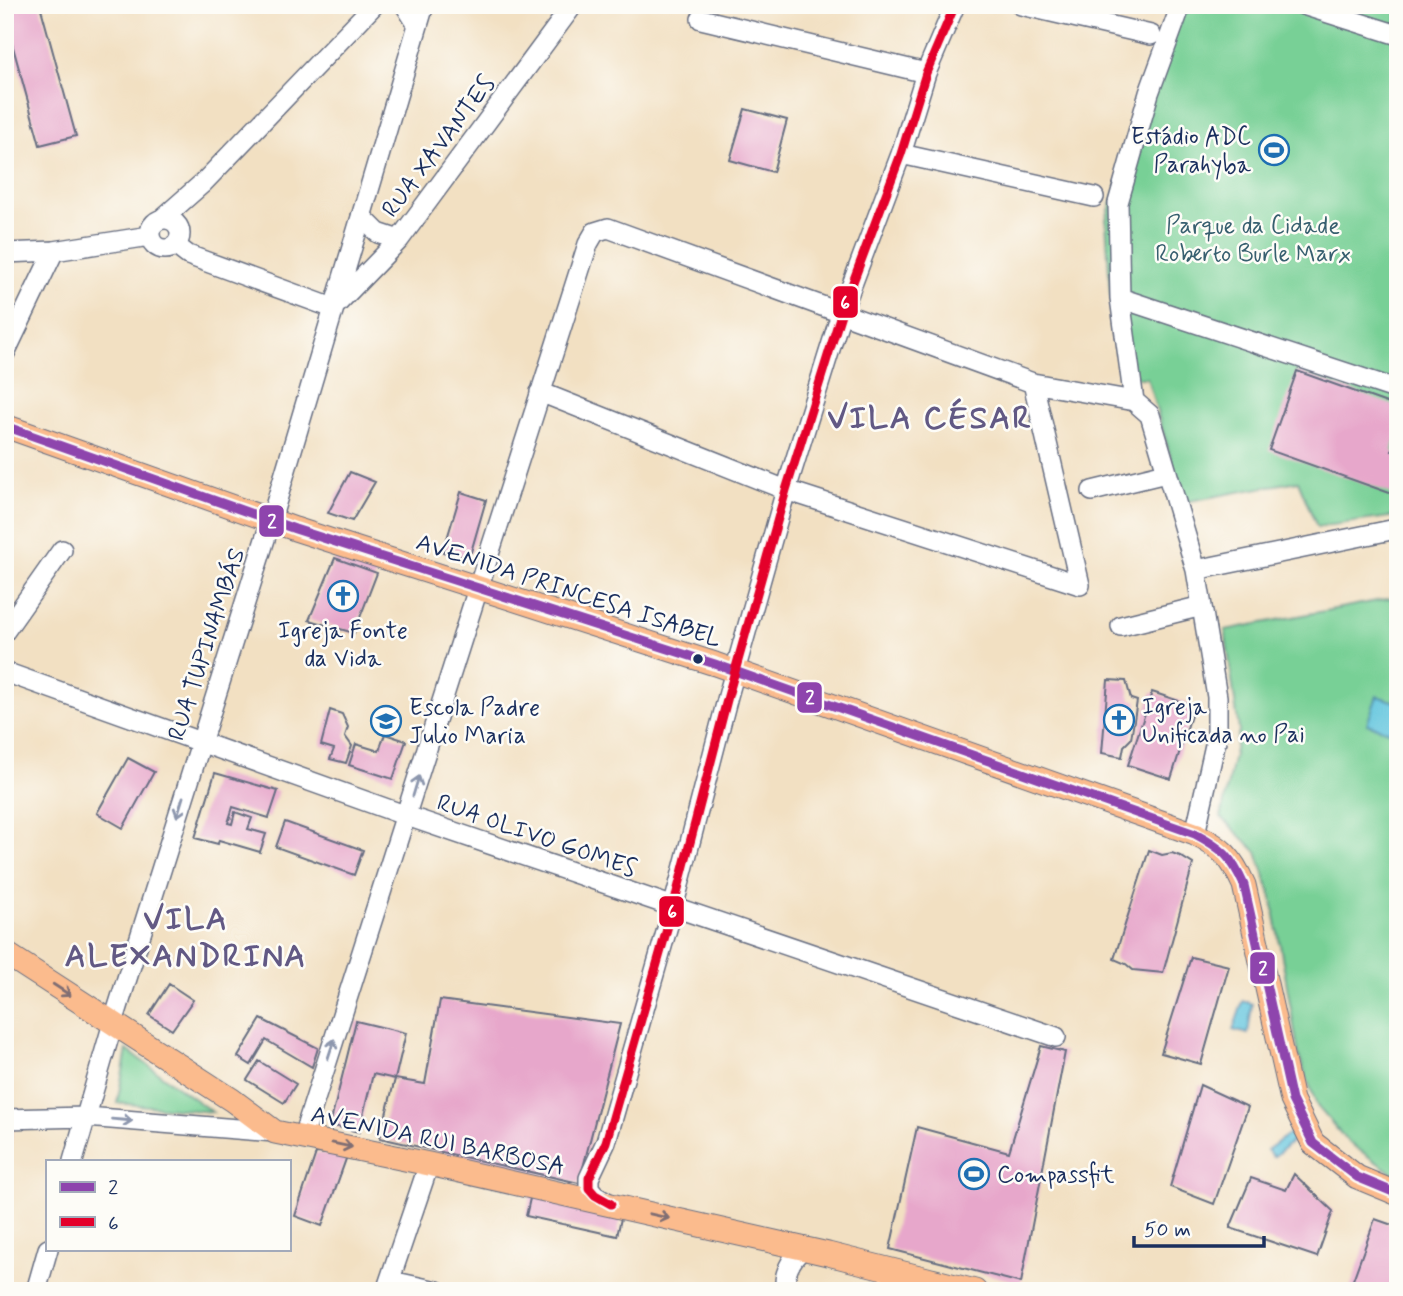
<svg xmlns="http://www.w3.org/2000/svg" width="1403" height="1296" viewBox="0 0 1403 1296" font-family="Mynerve,sans-serif">
  <rect width="100%" height="100%" fill="#fdfcf7"/>
  <filter id="ink" filterUnits="userSpaceOnUse"><feTurbulence type="fractalNoise" baseFrequency=".0143" numOctaves="2"/><feDisplacementMap in="SourceGraphic" scale="14" xChannelSelector="R" yChannelSelector="G"/><feConvolveMatrix kernelMatrix="1 2 1 2 8 2 1 2 1" color-interpolation-filters="sRGB"/></filter>
  <filter id="wash" filterUnits="userSpaceOnUse"><feTurbulence type="fractalNoise" baseFrequency=".00686" numOctaves="4" result="noise"/><feDisplacementMap in="SourceGraphic" scale="28" xChannelSelector="R" yChannelSelector="G"/><feGaussianBlur stdDeviation="1.57" result="paint"/><feColorMatrix in="noise" values="0 0 0 0 0 0 0 0 0 0 0 0 0 0 0 0 0 1.4 0 .05"/><feComposite in="paint" operator="in"/></filter>
  <g filter="url(#wash)">
    <rect width="100%" height="100%" fill="#f2e0c2"/>
    <path fill="#78d096" stroke="#4a807a" stroke-width="2" d="M 1177,5 L 1398,5 L 1398,516 L 1317,527 L 1298,481 L 1184,502 L 1147,378 L 1122,378 L 1110,291 L 1106,219 L 1151,93 Z
      M 1398,597 L 1398,1177 L 1348,1142 L 1317,1106 L 1299,1056 L 1272,898 L 1257,852 L 1221,817 L 1239,730 L 1225,630 Z
      M 127,1050 L 212,1112 L 117,1103 Z"/>
    <path fill="#60c5de" stroke="#3e7a9e" stroke-width="2" d="M 1377,696 L 1398,703 L 1398,734 L 1367,724 Z
      M 1243,1001 L 1252,1004 L 1248,1034 L 1233,1030 Z
      M 1293,1131 L 1298,1137 L 1273,1157 L 1267,1150 Z"/>
    <g id="blocks">
      <path fill="#e7a7cb" d="M 5,5 L 40,5 L 76,136 L 40,145 L 5,18 Z
        M 745,109 L 787,120 L 773,172 L 730,160 Z
        M 1297,371 L 1398,407 L 1398,434 L 1392,451 L 1398,453 L 1398,496 L 1269,450 Z
        M 350,472 L 375,482 L 352,521 L 328,513 Z
        M 461,492 L 486,500 L 471,552 L 460,557 L 443,552 Z
        M 335,558 L 377,573 L 354,633 L 309,620 Z
        M 1108,680 L 1126,681 L 1131,699 L 1137,701 L 1131,739 L 1124,746 L 1122,757 L 1102,753 Z
        M 1152,692 L 1194,706 L 1171,779 L 1128,765 Z
        M 330,710 L 342,714 L 348,727 L 345,736 L 352,746 L 346,763 L 330,759 L 334,749 L 321,745 Z
        M 385,734 L 406,741 L 393,779 L 349,765 L 356,744 L 379,751 Z
        M 128,758 L 154,772 L 123,828 L 97,813 Z
        M 215,773 L 278,791 L 269,818 L 233,807 L 228,823 L 232,824 L 235,812 L 252,818 L 248,829 L 266,834 L 260,852 L 219,840 L 218,844 L 195,838 Z
        M 285,822 L 363,850 L 354,875 L 276,847 Z
        M 1149,850 L 1162,855 L 1172,853 L 1180,856 L 1193,864 L 1163,973 L 1133,970 L 1126,964 L 1114,959 Z
        M 1191,957 L 1229,966 L 1201,1064 L 1161,1053 Z
        M 169,984 L 193,1000 L 172,1030 L 149,1015 Z
        M 440,1000 L 620,1024 L 579,1183 L 380,1138 L 395,1079 L 373,1074 L 359,1132 L 330,1125 L 356,1021 L 406,1033 L 395,1079 L 425,1084 Z
        M 261,1019 L 318,1048 L 312,1067 L 266,1040 L 251,1065 L 238,1057 Z
        M 1041,1046 L 1065,1052 L 1021,1283 L 890,1249 L 917,1127 L 1009,1152 Z
        M 259,1061 L 296,1084 L 284,1103 L 247,1080 Z
        M 1200,1085 L 1248,1107 L 1214,1204 L 1170,1187 Z
        M 5,1127 L 13,1127 L 7,1169 L 5,1169 Z
        M 316,1153 L 347,1156 L 322,1226 L 295,1216 Z
        M 1294,1174 L 1333,1211 L 1317,1257 L 1230,1228 L 1251,1178 L 1286,1190 Z
        M 531,1194 L 622,1214 L 617,1236 L 526,1216 Z
        M 1375,1219 L 1398,1227 L 1398,1291 L 1349,1291 Z"/>
    </g>
  </g>
  <g filter="url(#ink)">
    <use href="#blocks" fill-opacity="0" stroke="#666d81" stroke-width="2"/>
    <g fill="none" stroke-linecap="round" stroke-linejoin="round">
      <g stroke="#666d81" stroke-width="22">
        <path id="minor" d="M 405,5 L 417,24
          M 1021,5 L 1151,35
          M 1181,5 L 1149,93 L 1118,203 L 1120,298 L 1134,401 L 1150,415 L 1196,570 L 1217,697 L 1217,736 L 1195,834
          M 1303,5 L 1398,35
          M 701,19 L 926,73
          M 901,154 L 1094,197
          M 361,216 L 378,233 L 399,240
          M 162,219 L 204,182 L 374,5
          M150 234a15 15 0 1 1 30 0a15 15 0 1 1-30 0Z
          M 175,245 L 188,255 L 333,308 L 399,240 L 573,5
          M 5,253 L 54,251 L 150,236
          M 1120,298 L 1398,390
          M 5,353 L 54,251
          M 1033,383 L 1080,585
          M 540,392 L 786,490 L 1080,585
          M 1092,491 L 1166,473
          M 1196,570 L 1396,529
          M 1121,626 L 1202,606
          M 5,631 L 62,550
          M 5,672 L 407,816 L 1056,1037
          M 5,1119 L 86,1117 L 275,1132
          M 303,1137 L 588,244 L 595,232 L 608,228 L 1033,383 L 1134,401
          M 73,1161 L 113,1023 L 271,520 L 424,5
          M 610,1204 L 595,1195 L 589,1188 L 589,1178 L 606,1142 L 673,908 L 728,696 L 786,490 L 841,314 L 901,154 L 926,73 L 955,5
          M 886,1270 L 896,1291
          M 391,1281 L 437,1291
          M 36,1291 L 48,1249
          M 386,1291 L 429,1164
          M 786,1291 C 782,1275 791,1258 804,1248"/>
      </g>
      <g stroke="#666d81" stroke-width="25">
        <path id="major" d="M 5,426 L 295,529 L 715,664 L 1195,834 C 1223,849 1231,856 1244,885 L 1292,1100 L 1313,1143 L 1357,1177 L 1398,1194
          M 5,953 L 232,1100 L 275,1132 L 429,1164 L 828,1254 L 975,1291"/>
      </g>
      <use href="#minor" stroke="#fff" stroke-width="19"/>
      <use href="#major" stroke="#fbbb8d" stroke-width="23"/>
      <g stroke="#fdfcf7" stroke-width="14">
        <path id="bus-1" d="M 5,426 L 295,529 L 715,664 L 1195,834 C 1223,849 1231,856 1244,885 L 1292,1100 L 1313,1143 L 1357,1177 L 1398,1194"/>
      </g>
      <g stroke="#fdfcf7" stroke-width="14">
        <path id="bus-2" d="M 611,1204 L 595,1195 L 589,1188 L 589,1178 L 606,1142 L 673,908 L 728,696 L 786,490 L 841,314 L 901,154 L 926,73 L 955,5"/>
      </g>
      <use href="#bus-1" stroke="#8e44ad" stroke-width="9"/>
      <use href="#bus-2" stroke="#e4002b" stroke-width="9"/>
    </g>
    <defs><path id="oneway-shaft" d="M-6 0H5M1.5-3L5.5 0L1.5 3" fill="none" stroke-width="1.6" stroke-linecap="round" stroke-linejoin="round" transform="scale(1.75)"/></defs>
    <g stroke="#8d97ae">
      <use href="#oneway-shaft" transform="translate(416 786) rotate(-73)"/>
      <use href="#oneway-shaft" transform="translate(180 807) rotate(107)"/>
      <use href="#oneway-shaft" transform="translate(331 1049) rotate(-72)"/>
      <use href="#oneway-shaft" transform="translate(122 1120) rotate(5)"/>
    </g>
    <g stroke="#806e73">
      <use href="#oneway-shaft" transform="translate(62 990) rotate(33)"/>
      <use href="#oneway-shaft" transform="translate(342 1145) rotate(12)"/>
      <use href="#oneway-shaft" transform="translate(659 1216) rotate(13)"/>
    </g>
  </g>
  <defs>
    <g id="stadium-ring" transform="scale(1.575)"><circle r="9.5" fill="#fdfcf7" stroke="#1f6fb2" stroke-width="1.5"/><path d="M0-5a6.5 5 0 1 0 0 10a6.5 5 0 1 0 0-10ZM-3.5-1.8h7v3.6h-7Z" fill="#1f6fb2"/></g>
    <g id="church-ring" transform="scale(1.575)"><circle r="9.5" fill="#fdfcf7" stroke="#1f6fb2" stroke-width="1.5"/><path d="M-1.2-6h2.4v3.5h3.3v2.4h-3.3V6h-2.4V-.1h-3.3v-2.4h3.3Z" fill="#1f6fb2"/></g>
    <g id="school-ring" transform="scale(1.575)"><circle r="9.5" fill="#fdfcf7" stroke="#1f6fb2" stroke-width="1.5"/><path d="M0-5L7-2L0 1L-7-2ZM-4 1L0 2.5L4 1V4Q0 6-4 4Z" fill="#1f6fb2"/></g>
  </defs>
  <g fill-rule="evenodd">
    <use href="#stadium-ring" x="1274" y="150"/>
    <use href="#church-ring" x="343" y="596"/>
    <use href="#church-ring" x="1119" y="720"/>
    <use href="#school-ring" x="386" y="721"/>
    <use href="#stadium-ring" x="974" y="1174"/>
  </g>
  <circle fill="#1b2f5e" stroke="#fdfcf7" stroke-width="2.5" cx="698" cy="659" r="6"/>
  <g text-anchor="middle" stroke-width="5" stroke-linejoin="round" paint-order="stroke">
    <g font-size="24" fill="#1b2f5e" stroke="#fdfcf7" text-anchor="start">
      <text x="1251" y="144" text-anchor="end">Estádio ADC<tspan x="1251" dy="28">Parahyba</tspan></text>
      <text x="343" y="638" text-anchor="middle">Igreja Fonte<tspan x="343" dy="28">da Vida</tspan></text>
      <text x="1142" y="714">Igreja<tspan x="1142" dy="28">Unificada no Pai</tspan></text>
      <text x="409" y="715">Escola Padre<tspan x="409" dy="28">Julio Maria</tspan></text>
      <text x="997" y="1182">Compassfit</text>
    </g>
    <g font-size="24" fill="#1b2f5e" stroke="#fdfcf7">
      <text transform="translate(438 146) rotate(-53)" y="8">RUA XAVANTES</text>
      <text transform="translate(569 590) rotate(18)" y="8">AVENIDA PRINCESA ISABEL</text>
      <text transform="translate(206 644) rotate(-72)" y="8">RUA TUPINAMBÁS</text>
      <text transform="translate(537 835) rotate(19)" y="8">RUA OLIVO GOMES</text>
      <text transform="translate(438 1140) rotate(12)" y="8">AVENIDA RUI BARBOSA</text>
    </g>
    <g font-size="24" fill="#375f6f" stroke="#fdfcf7">
      <text x="1253" y="233">Parque da Cidade<tspan x="1253" dy="28">Roberto Burle Marx</tspan></text>
    </g>
    <g font-size="32" font-weight="bold" letter-spacing="2" fill="#625984" stroke="#fdfcf7">
      <text x="930" y="428">VILA CÉSAR</text>
      <text x="186" y="929">VILA<tspan x="186" dy="37">ALEXANDRINA</tspan></text>
    </g>
  </g>
  <g stroke="#fdfcf7" stroke-width="2.5">
    <rect x="832" y="285" width="27" height="34" rx="7" fill="#e4002b"/>
    <rect x="258" y="504" width="27" height="34" rx="7" fill="#8e44ad"/>
    <rect x="796" y="681" width="27" height="33" rx="7" fill="#8e44ad"/>
    <rect x="658" y="895" width="27" height="33" rx="7" fill="#e4002b"/>
    <rect x="1249" y="951" width="27" height="34" rx="7" fill="#8e44ad"/>
  </g>
  <g font-size="19" text-anchor="middle" font-weight="bold" fill="#fff">
    <text x="845" y="309">6</text>
    <text x="272" y="528">2</text>
    <text x="810" y="704">2</text>
    <text x="672" y="918">6</text>
    <text x="1263" y="975">2</text>
  </g>
  <rect width="1403" height="1296" fill="none" stroke="#fdfcf7" stroke-width="28"/>
  <rect x="46" y="1160" width="245" height="91" fill="#fdfcf7" stroke="#a3aaba" stroke-width="2"/>
  <rect x="60" y="1182" width="35" height="10" fill="#8e44ad" stroke="#a3aaba" stroke-width="2"/>
  <text x="108" y="1194" font-size="21" fill="#1b2f5e">2</text>
  <rect x="60" y="1217" width="35" height="10" fill="#e4002b" stroke="#a3aaba" stroke-width="2"/>
  <text x="108" y="1230" font-size="21" fill="#1b2f5e">6</text>
  <path d="M1134 1236v10h130v-10" fill="none" stroke="#1b2f5e" stroke-width="3.5"/>
  <text x="1144" y="1236" font-size="21" fill="#1b2f5e" stroke="#fdfcf7" stroke-width="5" paint-order="stroke">50 m</text>
</svg>
